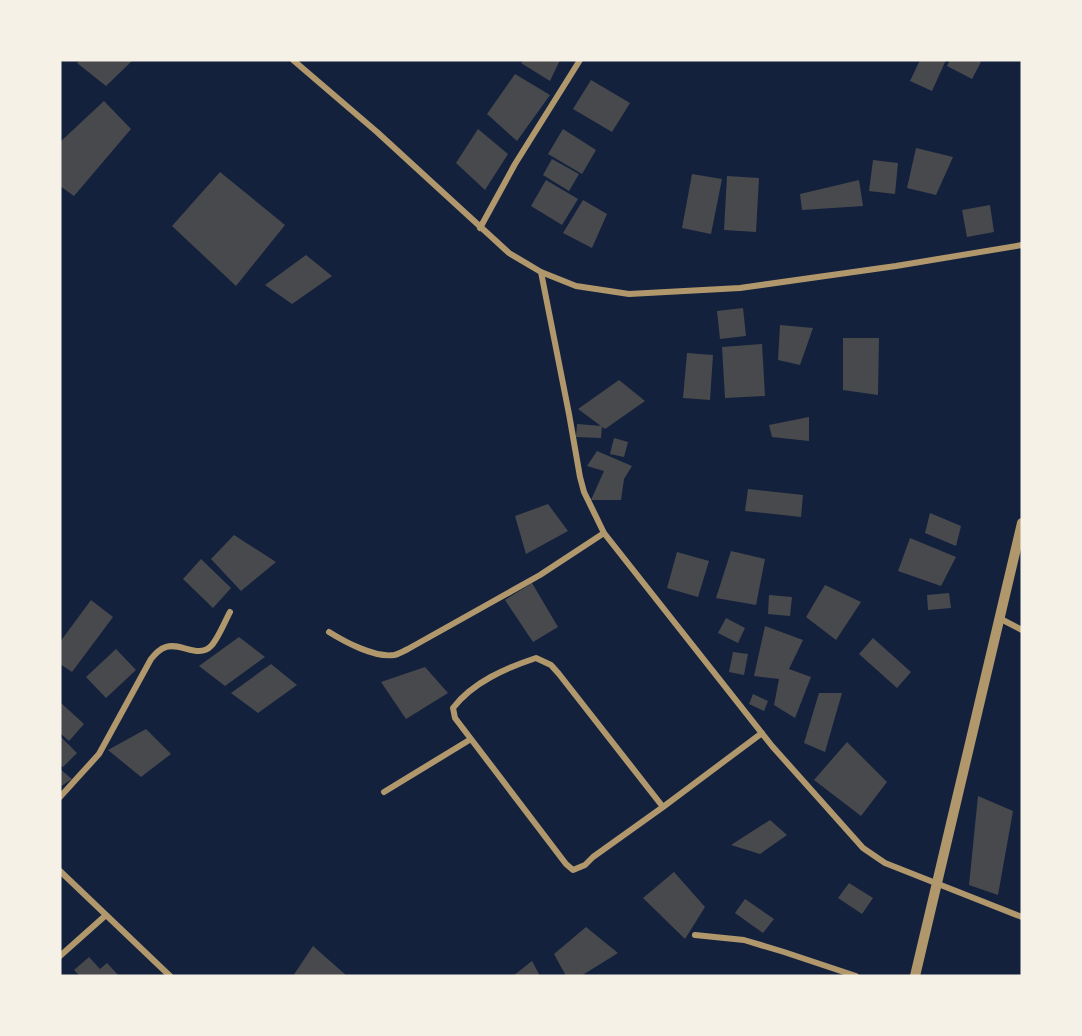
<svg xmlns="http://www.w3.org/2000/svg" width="1082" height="1036" viewBox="0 0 1082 1036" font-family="Merriweather,serif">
  <rect width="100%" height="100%" fill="#14213d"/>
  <path fill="#48494c" d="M 80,60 L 133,60 L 106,86 L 77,63 Z
    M 524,60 L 560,60 L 550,81 L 521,63 Z
    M 920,60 L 946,60 L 932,91 L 910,81 Z
    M 950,60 L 977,60 L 981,62 L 972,79 L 947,66 Z
    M 515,74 L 550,95 L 517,141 L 487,114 Z
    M 591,80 L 630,103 L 612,132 L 573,109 Z
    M 104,101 L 131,129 L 74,196 L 60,186 L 60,142 Z
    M 478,129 L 508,154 L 485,190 L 456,163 Z
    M 563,129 L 596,150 L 582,174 L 548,154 Z
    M 916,148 L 953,157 L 936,195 L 907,188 Z
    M 552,159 L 579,174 L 569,191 L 543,175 Z
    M 873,160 L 898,163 L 895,194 L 869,191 Z
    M 220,172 L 285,225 L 236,286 L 172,226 Z
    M 692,174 L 722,179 L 711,234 L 682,228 Z
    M 727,176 L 759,178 L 756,232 L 724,230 Z
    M 546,180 L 578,199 L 562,225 L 531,206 Z
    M 859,180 L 863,206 L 802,210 L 800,194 Z
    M 583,200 L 607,214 L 592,248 L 563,233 Z
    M 990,205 L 994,232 L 967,237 L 962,210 Z
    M 306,255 L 332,276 L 292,304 L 265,285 Z
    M 743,308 L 746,336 L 720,339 L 717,311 Z
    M 780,325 L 813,328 L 800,365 L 778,360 Z
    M 843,338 L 879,338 L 878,395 L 843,390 Z
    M 762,344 L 765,396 L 725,398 L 722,347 Z
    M 687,353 L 713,355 L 710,400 L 683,398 Z
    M 619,380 L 645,401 L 605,429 L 578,409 Z
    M 809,417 L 809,441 L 772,437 L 769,425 Z
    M 577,424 L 602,426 L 601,438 L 576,437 Z
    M 614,438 L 628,442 L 624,457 L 610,454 Z
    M 597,451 L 632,466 L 624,479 L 621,500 L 591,500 L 604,471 L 587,466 Z
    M 748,489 L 803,495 L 801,517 L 745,511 Z
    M 548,504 L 568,531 L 526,554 L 515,516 Z
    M 930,513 L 961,526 L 956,546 L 925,533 Z
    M 234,535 L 276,562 L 241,591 L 211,559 Z
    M 910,538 L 956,557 L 941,586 L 898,571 Z
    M 731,551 L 765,559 L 756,605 L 716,598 Z
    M 677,552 L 709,561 L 698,597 L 667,588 Z
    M 201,559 L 231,588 L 213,608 L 183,579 Z
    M 532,583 L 558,627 L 533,642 L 505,600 Z
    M 825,585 L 861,602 L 836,640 L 806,617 Z
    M 949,593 L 951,608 L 928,610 L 927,595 Z
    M 769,595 L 792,597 L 790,616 L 768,614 Z
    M 91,600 L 113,617 L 72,672 L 60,664 L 60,642 Z
    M 726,618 L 745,628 L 738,643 L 718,633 Z
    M 765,626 L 803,640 L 789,669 L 811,677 L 795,718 L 774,705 L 779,679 L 754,676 Z
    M 239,637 L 265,657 L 225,686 L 199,666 Z
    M 873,638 L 911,672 L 897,688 L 859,654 Z
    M 116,649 L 136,670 L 106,698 L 86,677 Z
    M 733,652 L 748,654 L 744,675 L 729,672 Z
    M 271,664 L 297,685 L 258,713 L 231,693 Z
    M 425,667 L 448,693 L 406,719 L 381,682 Z
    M 819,693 L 842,693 L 825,752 L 804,743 Z
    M 753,694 L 768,701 L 764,711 L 749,704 Z
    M 60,702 L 84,724 L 69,741 L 60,733 Z
    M 146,729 L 171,754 L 141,777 L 108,750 Z
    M 60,736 L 77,753 L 63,767 L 60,764 Z
    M 847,742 L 887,782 L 861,816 L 814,780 Z
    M 60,769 L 72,779 L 60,787 Z
    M 978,796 L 1013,811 L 998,895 L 969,885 Z
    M 770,820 L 787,835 L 760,854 L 731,845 Z
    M 674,872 L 705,907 L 685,939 L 643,898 Z
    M 849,883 L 873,898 L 862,914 L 838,898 Z
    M 745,899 L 774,919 L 763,933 L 735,913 Z
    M 586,927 L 618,953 L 581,976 L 566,976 L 554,954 Z
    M 313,946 L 347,976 L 293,976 Z
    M 89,957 L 100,969 L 107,963 L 119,976 L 80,976 L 74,970 Z
    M 532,961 L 540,976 L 513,976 Z"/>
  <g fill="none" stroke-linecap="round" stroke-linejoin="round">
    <path stroke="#b1986c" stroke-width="6" d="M 293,60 L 377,132 L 509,253 L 541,272 L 576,286 L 629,294 L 740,288 L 896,266 L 1022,245
      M 480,228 L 515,164 L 580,60
      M 541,272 L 569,414 L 580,477 L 584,492 L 604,533 L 772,746 L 863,848 L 885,863 L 1022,917
      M 999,618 L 1022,630
      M 329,632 C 345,642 375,658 394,655 C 399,654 404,651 408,649 L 540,575 L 604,533
      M 471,739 L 455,718 L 453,708 C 473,682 506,668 536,658 L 551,665 L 559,674 L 663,807
      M 384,792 L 471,739 L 566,864 L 573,870 L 585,865 L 593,857 L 663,807 L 762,733
      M 60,797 L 99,754 L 151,659 C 155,654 159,649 166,647 C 180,642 199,659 211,646 C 218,639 225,621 230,612
      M 60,871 L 170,976
      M 695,935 L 744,940 L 784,952 L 856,976
      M 60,956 L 106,915"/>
    <path stroke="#b1986c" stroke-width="10" d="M 915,976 L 1022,523"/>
  </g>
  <rect width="1082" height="1036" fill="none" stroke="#f6f1e7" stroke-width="123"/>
</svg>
